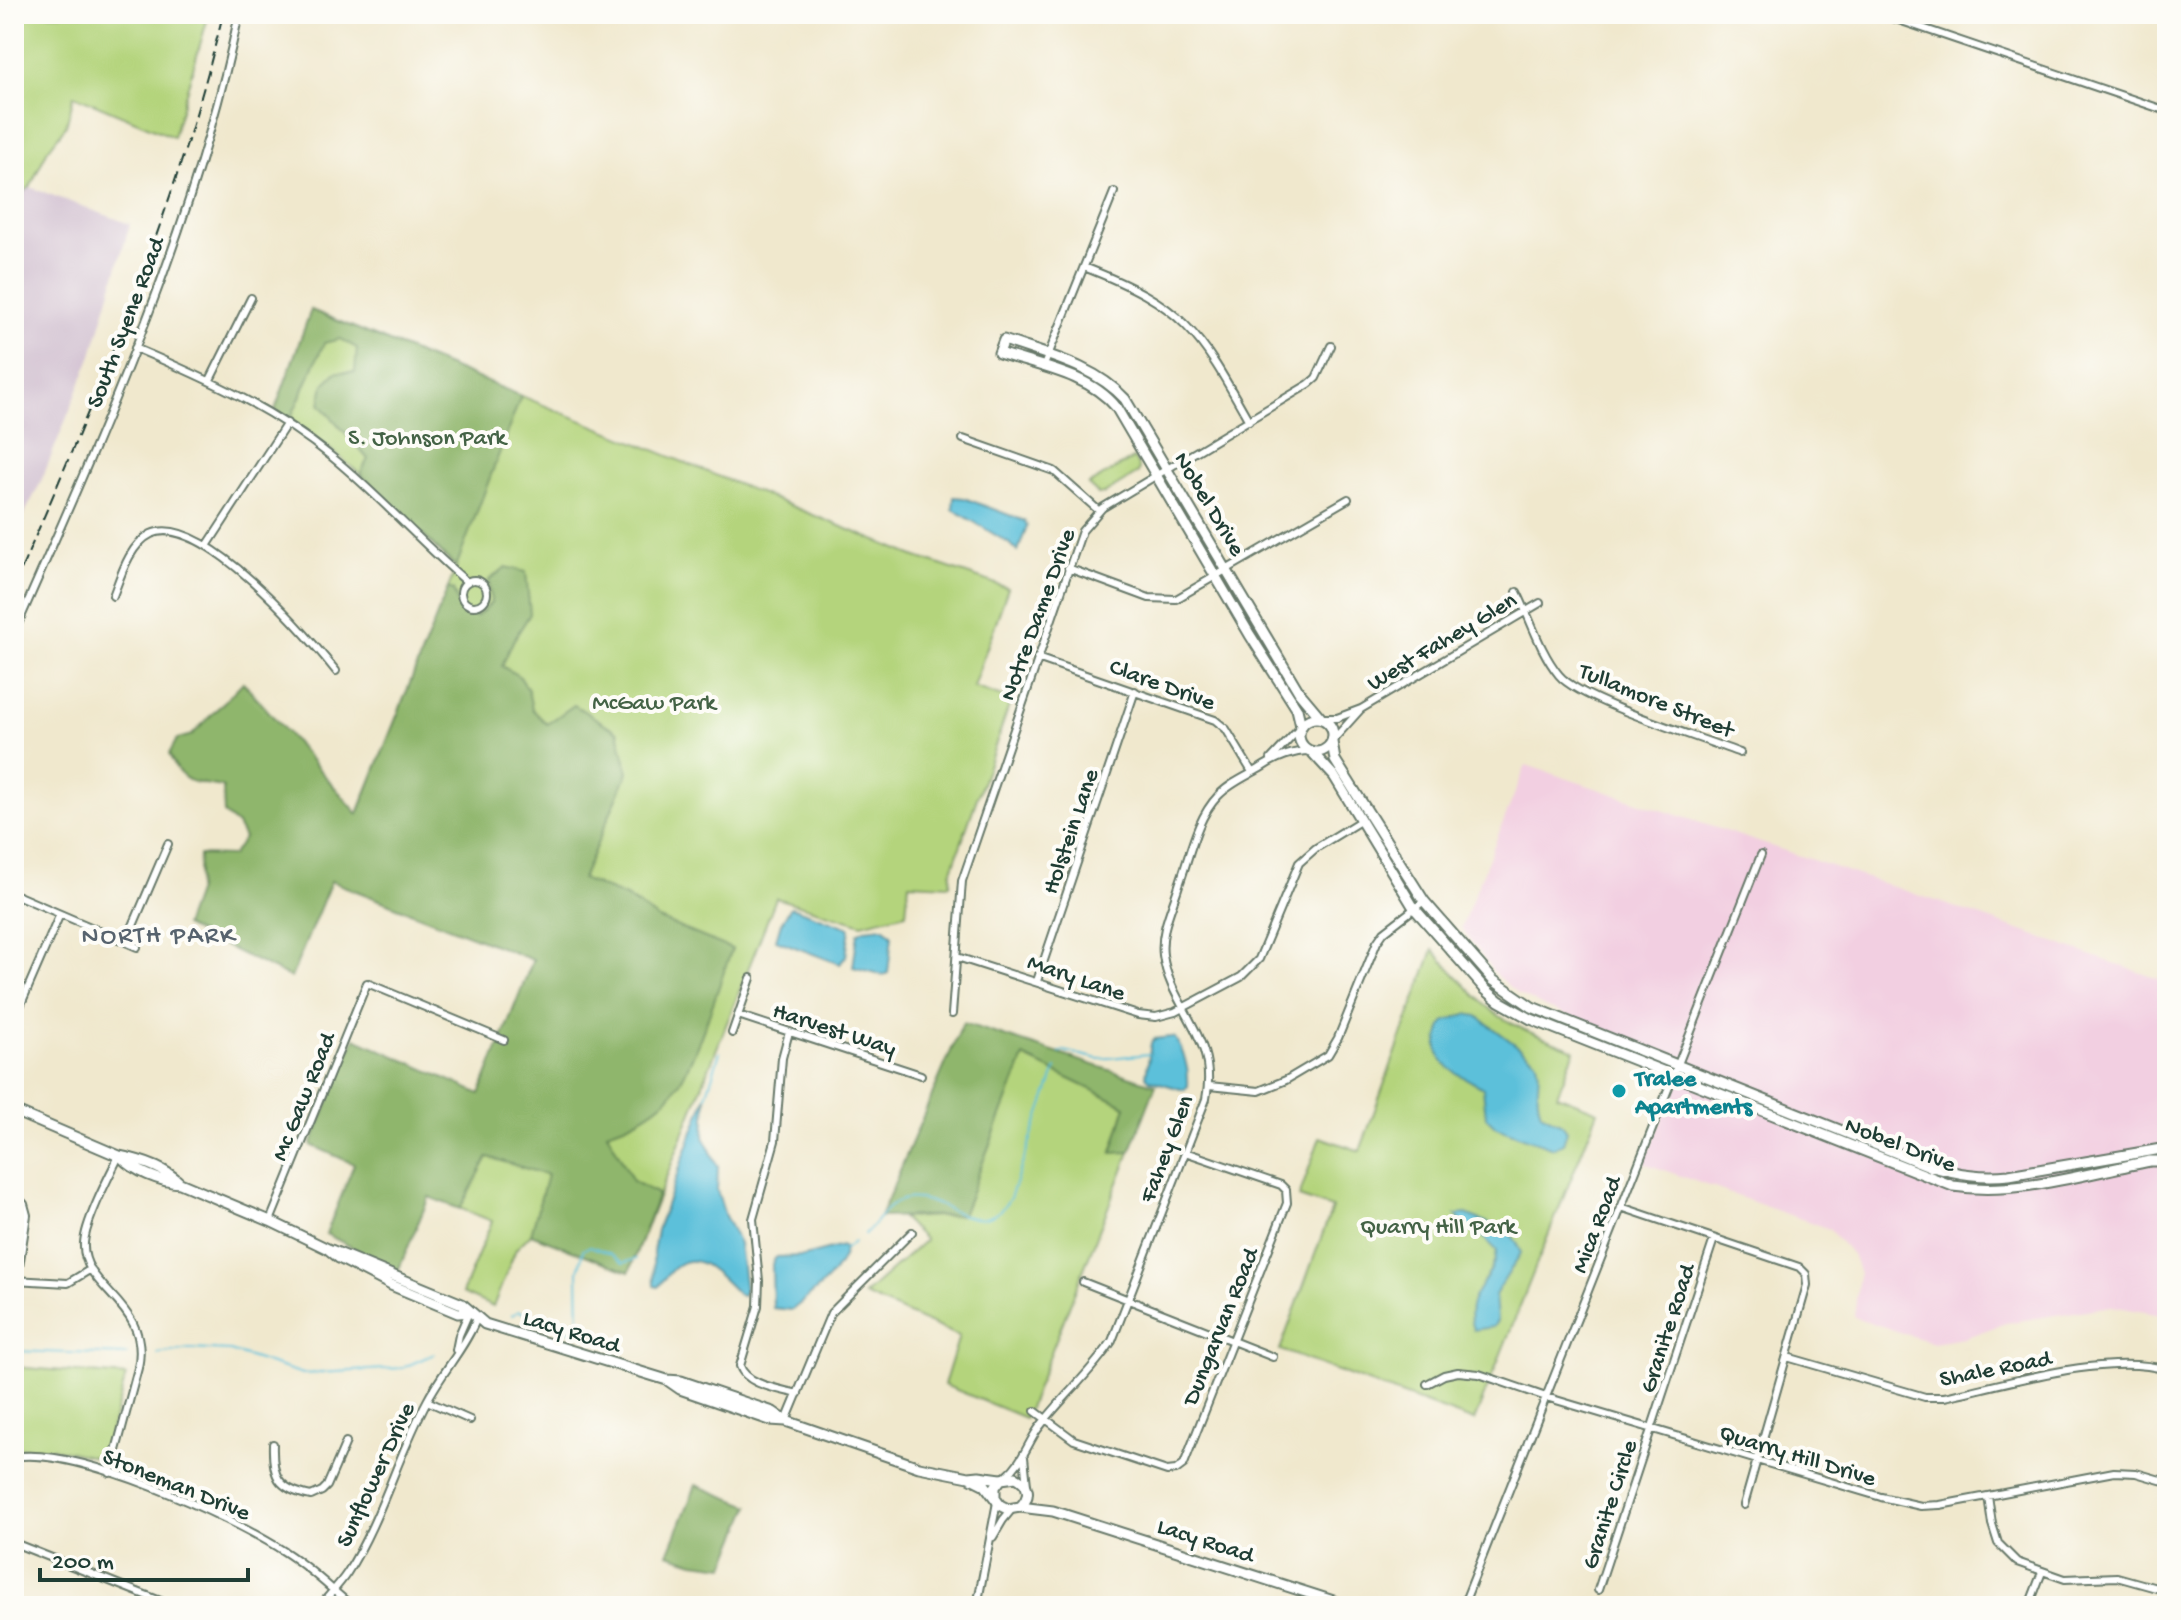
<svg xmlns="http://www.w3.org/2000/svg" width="2181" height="1620" viewBox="0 0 2181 1620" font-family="'Gochi Hand',sans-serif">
  <rect width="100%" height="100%" fill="#fdfcf7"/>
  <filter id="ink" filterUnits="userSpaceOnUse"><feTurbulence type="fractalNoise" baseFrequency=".0125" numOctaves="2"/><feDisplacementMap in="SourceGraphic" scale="16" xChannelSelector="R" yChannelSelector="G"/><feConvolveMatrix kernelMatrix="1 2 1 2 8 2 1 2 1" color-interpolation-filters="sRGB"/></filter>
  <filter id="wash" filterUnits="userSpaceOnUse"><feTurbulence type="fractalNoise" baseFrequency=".006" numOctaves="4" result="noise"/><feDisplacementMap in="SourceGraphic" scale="32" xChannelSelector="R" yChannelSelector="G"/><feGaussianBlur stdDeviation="1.8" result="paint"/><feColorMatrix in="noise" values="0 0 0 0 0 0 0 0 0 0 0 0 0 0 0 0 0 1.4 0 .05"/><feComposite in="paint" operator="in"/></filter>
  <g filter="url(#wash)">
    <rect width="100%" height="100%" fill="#f0e8cd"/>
    <path fill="#f2cfe1" d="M 1526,765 L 1948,905 L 2167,982 L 2167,1316 L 2112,1306 L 2006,1323 L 1964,1338 L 1933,1343 L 1854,1317 L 1859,1274 L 1852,1255 L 1829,1229 L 1644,1163 L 1675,1089 L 1681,1084 L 1689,1064 L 1543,1006 L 1517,993 L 1497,976 L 1461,928 Z"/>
    <path fill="#cfbdcf" d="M 30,187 L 130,224 L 92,355 L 40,484 L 14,534 L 14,199 Z"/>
    <path fill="#b4d47c" stroke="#6a8858" stroke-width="2" d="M 14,14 L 209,14 L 173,137 L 74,95 L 66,126 L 47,151 L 30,187 L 14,199 Z
      M 311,310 L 911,555 L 1008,588 L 973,687 L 1011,700 L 951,873 L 950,885 L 909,883 L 906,913 L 862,924 L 776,898 L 629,1272 L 531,1234 L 516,1249 L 493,1307 L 462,1293 L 492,1221 L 439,1200 L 533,959 L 331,881 L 456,568 L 360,474 L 319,440 L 275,410 Z
      M 1134,458 L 1139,468 L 1138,473 L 1104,494 L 1098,494 L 1088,485 Z
      M 1433,950 C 1453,971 1472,995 1495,1013 C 1519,1030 1548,1039 1575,1050 L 1557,1095 L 1598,1111 L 1474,1421 L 1280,1350 L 1332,1208 L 1299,1197 L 1320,1137 L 1360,1151 Z
      M 1024,1057 L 1126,1106 L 1112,1152 L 1130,1152 L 1025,1418 L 944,1385 L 959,1336 L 864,1295 L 925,1240 L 902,1218 L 962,1215 Z
      M 14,1367 L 126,1376 L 103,1459 L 52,1448 L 14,1448 Z"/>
    <path fill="#8fb66c" stroke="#577a50" stroke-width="2" d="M 311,310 L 521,396 L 456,567 L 360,474 L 368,459 L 320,404 L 324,384 L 336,372 L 355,372 L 357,348 L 340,339 L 324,343 L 290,420 L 275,410 Z
      M 506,567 L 526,572 L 530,614 L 513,641 L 502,666 L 520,677 L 528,690 L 532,709 L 547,724 L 574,705 L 618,732 L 628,772 L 582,879 L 626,897 L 659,919 L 732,949 C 718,986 693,1074 667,1099 C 650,1115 630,1125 607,1132 L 633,1181 L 658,1194 L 629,1272 L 531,1234 L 547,1175 L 488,1157 L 460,1209 L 429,1197 L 398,1271 L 326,1234 L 354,1164 L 311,1145 L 355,1038 L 480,1094 L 533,960 L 331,881 L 291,978 L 184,926 L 197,890 L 199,855 L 232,856 L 244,838 L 237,825 L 224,814 L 223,787 C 191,781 183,786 169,754 L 177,739 L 192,735 L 243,682 L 358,814 L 448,588 L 453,590 L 461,611 L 477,616 L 491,603 L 489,580 Z
      M 963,1023 L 1156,1085 L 1130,1152 L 1112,1153 L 1126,1106 L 1024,1057 L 962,1215 L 880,1217 Z
      M 696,1485 L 750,1506 L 725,1566 L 694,1562 L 668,1554 Z"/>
    <path fill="#5cc0da" stroke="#3e7e87" stroke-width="2" d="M 954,497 L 964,498 L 1025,521 L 1027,526 L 1018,551 L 1010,544 L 953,509 Z
      M 791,907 L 850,928 L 846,956 L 840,964 L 776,940 L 781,923 Z
      M 884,927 L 892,935 L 888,973 L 883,975 L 853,967 L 858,933 L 864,929 Z
      M 1466,1014 L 1477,1016 L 1536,1060 C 1543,1075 1533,1092 1541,1113 L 1562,1124 L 1567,1131 L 1563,1143 L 1553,1148 L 1496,1127 L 1486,1117 L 1483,1088 C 1452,1069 1425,1064 1444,1022 Z
      M 1171,1037 L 1175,1038 C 1185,1053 1189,1068 1188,1086 L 1184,1090 L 1150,1080 L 1146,1076 L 1151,1043 L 1154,1039 Z
      M 706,1096 L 704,1137 L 718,1167 L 717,1190 L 725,1216 L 739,1243 L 745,1290 L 743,1295 L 738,1294 C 724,1282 698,1245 674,1268 C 668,1273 663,1281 658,1287 L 654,1286 L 653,1252 L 657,1230 Z
      M 1466,1214 C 1487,1224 1515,1226 1521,1253 L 1495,1295 L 1497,1321 L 1493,1327 L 1473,1330 C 1461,1293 1492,1285 1497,1251 C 1485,1235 1463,1227 1456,1215 Z
      M 842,1246 L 845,1249 C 841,1274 810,1295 792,1310 L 773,1308 L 772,1264 L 776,1257 L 804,1256 Z"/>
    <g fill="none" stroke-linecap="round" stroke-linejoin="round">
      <path stroke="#5cc0da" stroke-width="2" d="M 1060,1053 L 1064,1051 L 1099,1059 L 1149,1054
        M 706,1096 L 720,1052
        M 865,1234 C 877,1223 885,1205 902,1200 C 940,1189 980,1248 1010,1198 L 1056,1069
        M 845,1249 L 854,1242
        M 512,1315 L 519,1311 L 576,1333 L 579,1329 L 578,1272 L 583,1250 L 590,1246 L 611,1254 L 623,1263 L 636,1259
        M 14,1351 L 127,1355
        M 158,1354 L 189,1349 L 230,1351 L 303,1374 L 402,1368 L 434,1354"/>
    </g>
  </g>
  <g filter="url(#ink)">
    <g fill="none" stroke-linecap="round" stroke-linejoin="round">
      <g stroke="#68796a" stroke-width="10">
        <path id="street" d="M 1881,14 L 2167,111
          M 1084,267 C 1184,306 1198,330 1249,421
          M 135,348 C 205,378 273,408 332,457 C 380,496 420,542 467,582
          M 1043,368 L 1114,192
          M 210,380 L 251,298
          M 963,439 L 1054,471 L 1098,510
          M 207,546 L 287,423
          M 1068,568 L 1149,598 L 1176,599 L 1348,499
          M461 593a13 13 0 1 1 26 0a13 13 0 1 1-26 0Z
          M 1517,592 C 1530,618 1540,652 1559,675 C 1580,701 1702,738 1740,753
          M 113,596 C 121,575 130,544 151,534 C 201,511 307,635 336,671
          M 14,633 C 102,433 194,230 239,14
          M 1037,658 L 1215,720 L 1226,729 L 1252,772
          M 1323,718 L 1337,718 L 1361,709 L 1540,603
          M 1333,740 L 1360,710
          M 1271,759 L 1300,728
          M 14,894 L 137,947
          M 126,942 L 168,844
          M 957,957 L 1138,1015 L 1156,1017 L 1175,1012 L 1241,977 L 1259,959 L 1299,863 L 1316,848 L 1360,821
          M 1037,981 L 1135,691
          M 952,1014 L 962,881 L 1082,531 L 1102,508 L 1309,384 L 1316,378 L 1331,346
          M 738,1015 L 921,1075
          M 14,1020 L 60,914
          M 789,1032 L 782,1058 L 775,1141 L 753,1219 L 759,1281 L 758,1306 L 740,1366 C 746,1385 780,1389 798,1394
          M 732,1033 L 751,978
          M 1209,1086 L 1259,1091 L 1286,1080 L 1328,1055 L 1338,1038 L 1377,942 L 1384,932 L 1424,901
          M 14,1194 L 24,1204 L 27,1215 L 17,1280
          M 1621,1207 L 1799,1267 L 1806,1274 L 1807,1285 L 1744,1505
          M 270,1221 L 367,983 L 504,1040
          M 14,1280 L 68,1283 L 91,1269
          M 1083,1282 L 1273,1357
          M 456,1350 L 459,1335 L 469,1312
          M 1787,1357 L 1925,1397 L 1944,1397 C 2005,1384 2108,1352 2167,1370
          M 1427,1384 L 1444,1375 L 1458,1372 L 1479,1374 L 1546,1397 L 1881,1497 L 1921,1506 L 1940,1505 L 2114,1472 L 2136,1473 L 2167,1482
          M 427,1401 L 470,1420
          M 1035,1411 L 1074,1440 L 1167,1471 L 1176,1470 L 1184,1464 L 1287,1203 L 1286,1190 L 1281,1185 L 1185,1152
          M 786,1421 L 831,1313 L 912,1232
          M 273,1444 C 272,1476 277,1489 311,1496 L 322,1491 L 327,1486 L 346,1442
          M 14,1457 C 77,1446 230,1516 285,1552 C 309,1567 330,1588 352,1606
          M 1024,1457 L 1027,1485
          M 110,1473 L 138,1368 C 152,1303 81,1290 84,1243 C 85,1222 109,1176 119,1156
          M 1006,1476 C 1022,1463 1027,1445 1038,1429 C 1061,1398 1091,1373 1112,1341 L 1206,1099 C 1219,1037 1170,1008 1163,955 C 1160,931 1172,908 1179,885 C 1190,855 1196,819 1218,796 C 1229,784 1245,777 1259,769 C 1274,759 1291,751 1310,751
          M 1988,1496 L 1992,1524 L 1998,1543 L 2017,1562 L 2065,1579 L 2117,1577 L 2167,1591
          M 993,1537 L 1003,1520 L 1012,1509
          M 14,1543 L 173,1606
          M 1598,1590 L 1714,1239
          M 2030,1603 L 2042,1572
          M 320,1606 C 329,1595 339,1585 347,1573 C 381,1520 397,1457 427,1401 C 442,1372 465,1348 477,1318
          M 977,1606 L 997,1502
          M 1463,1606 L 1761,855"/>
      </g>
      <g stroke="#68796a" stroke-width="13">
        <path id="secondary" d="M1299 735a17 17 0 1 1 34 0a17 17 0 1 1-34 0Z
          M 1301,726 L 1297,709 L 1250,635 L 1116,407 C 1089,374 1038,366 999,353 L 1004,340 C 1046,355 1094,365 1125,399 L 1299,692 L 1320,717
          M 1332,742 L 1335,760 L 1424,901 L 1493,980 L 1532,1007 L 1932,1167 C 1959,1174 1981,1178 2009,1175 L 2167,1148
          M 1311,751 L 1334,776 L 1414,908 L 1485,989 L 1499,1001 L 1531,1019 L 1953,1186 C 2018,1196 2086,1173 2150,1161 L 2167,1161
          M 14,1111 L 119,1156 C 140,1160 164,1167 180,1183
          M 121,1157 C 134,1171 161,1182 180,1183 L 270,1221 L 328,1249 L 339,1258 L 391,1285 L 458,1313 L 469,1312
          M 331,1250 L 462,1304 L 485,1324 L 667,1380
          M 786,1421 L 770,1420 L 680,1389 L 667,1380 L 681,1381 L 773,1412 L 786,1421 L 919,1467 L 969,1477 L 985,1485 L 1000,1505 L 1008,1509 L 1020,1507 L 1053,1511 L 1349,1606
          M 969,1477 L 979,1476 L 1001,1479
          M 995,1496 L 995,1487 L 1001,1479 L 1016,1477 C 1030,1484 1031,1497 1020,1507"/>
      </g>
      <use href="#street" stroke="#fff" stroke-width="6"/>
      <use href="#secondary" stroke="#fff" stroke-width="9"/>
      <path stroke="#1f3d34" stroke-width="2" stroke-dasharray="12 6" stroke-linecap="butt" d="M 14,586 C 95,399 175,213 223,14"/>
    </g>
  </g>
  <circle fill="#0f9aa8" stroke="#fdfcf7" stroke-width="3" cx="1619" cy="1091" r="8"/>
  <g text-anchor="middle" stroke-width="8" stroke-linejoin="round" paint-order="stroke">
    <g font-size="24" fill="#1f3d34" stroke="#fdfcf7">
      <text transform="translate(124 322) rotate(-69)" y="8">South Syene Road</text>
      <text transform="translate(1211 503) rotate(59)" y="8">Nobel Drive</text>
      <text transform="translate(1036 614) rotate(-70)" y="8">Notre Dame Drive</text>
      <text transform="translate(1441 640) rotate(-31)" y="8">West Fahey Glen</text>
      <text transform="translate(1163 683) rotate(20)" y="8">Clare Drive</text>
      <text transform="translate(1657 699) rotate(22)" y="8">Tullamore Street</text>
      <text transform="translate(1069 831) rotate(-71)" y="8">Holstein Lane</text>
      <text transform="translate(1077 976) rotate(19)" y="8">Mary Lane</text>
      <text transform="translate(835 1028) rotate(18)" y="8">Harvest Way</text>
      <text transform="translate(302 1096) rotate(-68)" y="8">Mc Gaw Road</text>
      <text transform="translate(1901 1143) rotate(21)" y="8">Nobel Drive</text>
      <text transform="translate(1165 1148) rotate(-69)" y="8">Fahey Glen</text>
      <text transform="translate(1595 1224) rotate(-69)" y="8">Mica Road</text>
      <text transform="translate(1219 1326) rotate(-68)" y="8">Dungarvan Road</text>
      <text transform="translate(1666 1328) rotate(-72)" y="8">Granite Road</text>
      <text transform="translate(572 1330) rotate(17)" y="8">Lacy Road</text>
      <text transform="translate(1995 1367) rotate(-11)" y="8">Shale Road</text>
      <text transform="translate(1798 1454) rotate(17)" y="8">Quarry Hill Drive</text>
      <text transform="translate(374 1474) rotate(-65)" y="8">Sunflower Drive</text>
      <text transform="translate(177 1483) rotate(22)" y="8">Stoneman Drive</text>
      <text transform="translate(1608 1504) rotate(-72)" y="8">Granite Circle</text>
      <text transform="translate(1206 1539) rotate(18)" y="8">Lacy Road</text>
    </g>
    <g font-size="24" fill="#446346" stroke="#fdfcf7">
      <text x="427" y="444">S. Johnson Park</text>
      <text x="654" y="709">McGaw Park</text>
      <text x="1438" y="1233">Quarry Hill Park</text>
    </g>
    <g font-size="24" font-weight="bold" fill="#0d838f" stroke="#fdfcf7" text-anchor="start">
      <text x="1635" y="1085">Tralee<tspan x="1635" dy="28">Apartments</tspan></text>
    </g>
    <g font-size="26" letter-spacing="2" fill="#57636e" stroke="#fdfcf7">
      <text x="159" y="942">NORTH PARK</text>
    </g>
  </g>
  <rect width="2181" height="1620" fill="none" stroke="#fdfcf7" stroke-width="48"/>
  <path d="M40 1568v12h208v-12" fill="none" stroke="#1f3d34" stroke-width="4"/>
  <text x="52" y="1568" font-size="24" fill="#1f3d34" stroke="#fdfcf7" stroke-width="6" paint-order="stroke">200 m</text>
</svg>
